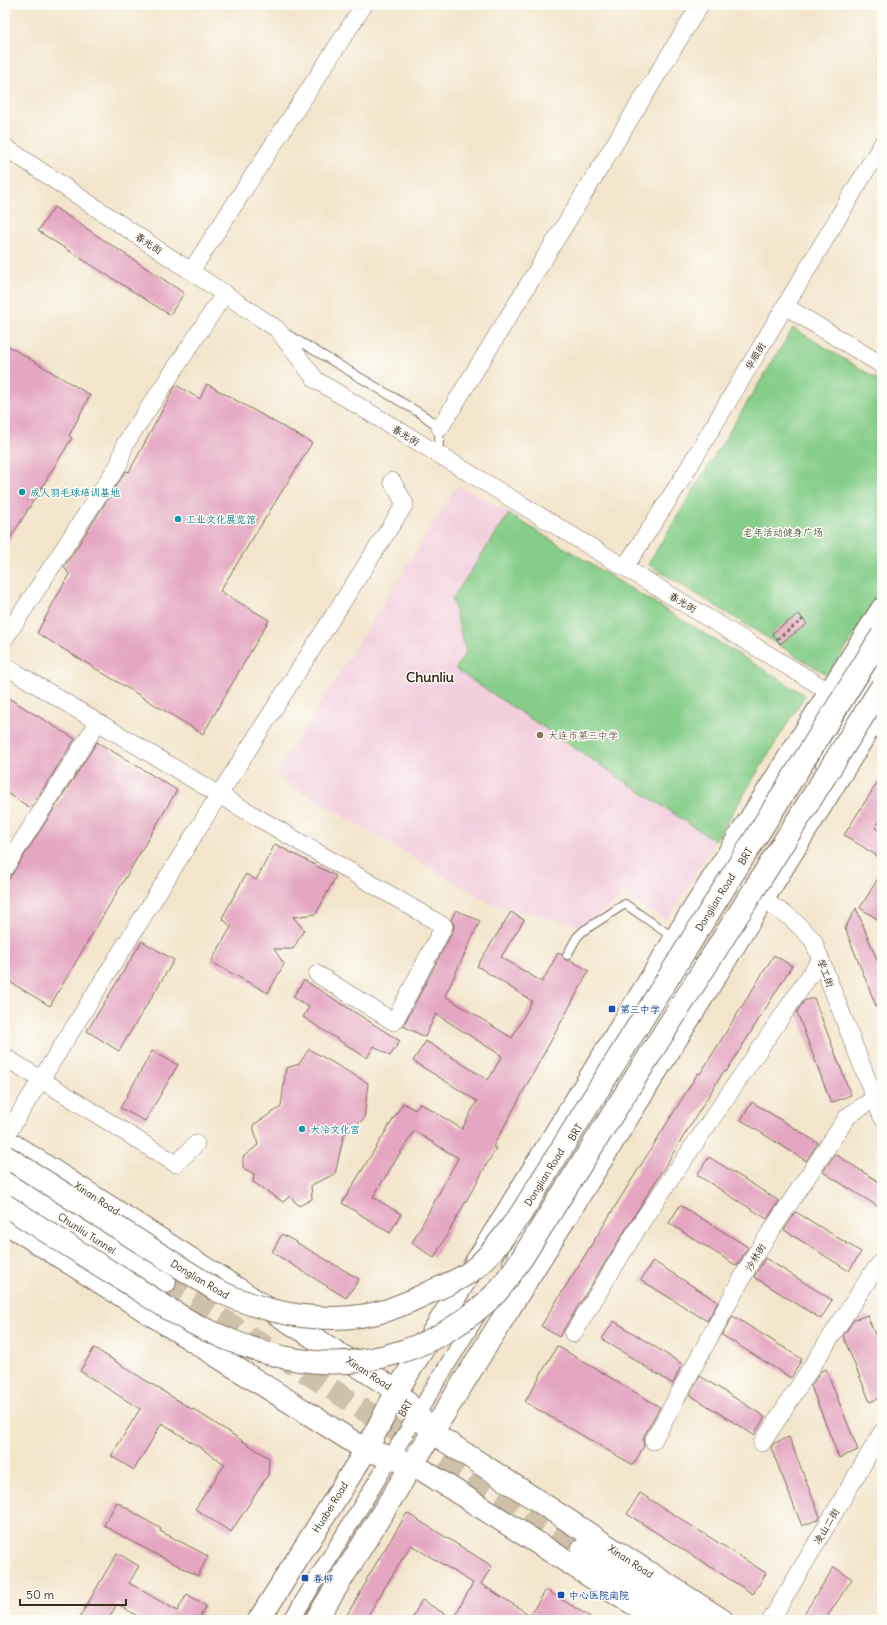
<svg xmlns="http://www.w3.org/2000/svg" width="887" height="1625" viewBox="0 0 887 1625" font-family="Delius,'LXGW WenKai TC',sans-serif">
  <rect width="100%" height="100%" fill="#fdfcf7"/>
  <filter id="ink" filterUnits="userSpaceOnUse"><feTurbulence type="fractalNoise" baseFrequency=".025" numOctaves="2"/><feDisplacementMap in="SourceGraphic" scale="8" xChannelSelector="R" yChannelSelector="G"/><feConvolveMatrix kernelMatrix="1 2 1 2 8 2 1 2 1" color-interpolation-filters="sRGB"/></filter>
  <filter id="wash" filterUnits="userSpaceOnUse"><feTurbulence type="fractalNoise" baseFrequency=".012" numOctaves="4" result="noise"/><feDisplacementMap in="SourceGraphic" scale="16" xChannelSelector="R" yChannelSelector="G"/><feGaussianBlur stdDeviation="0.9" result="paint"/><feColorMatrix in="noise" values="0 0 0 0 0 0 0 0 0 0 0 0 0 0 0 0 0 1.4 0 .05"/><feComposite in="paint" operator="in"/></filter>
  <g filter="url(#wash)">
    <rect width="100%" height="100%" fill="#f3e5cc"/>
    <path fill="#f3cfde" d="M 458,485 L 509,514 L 805,695 L 667,920 L 623,895 L 584,927 L 491,904 L 275,775 Z"/>
    <path fill="#85cd89" stroke="#607c54" d="M 793,328 L 882,382 L 882,589 L 829,676 L 648,564 Z
      M 509,514 L 805,695 L 715,841 L 455,669 L 466,652 L 452,599 Z"/>
    <g id="blocks">
      <path fill="#e4a6c1" d="M 54,207 L 184,293 L 170,315 L 38,231 Z
        M 5,344 L 90,395 L 69,436 L 72,438 L 5,547 Z
        M 207,384 L 312,443 L 220,591 L 269,620 L 203,734 L 37,633 L 69,574 L 64,567 L 126,471 L 129,472 L 176,385 L 200,399 Z
        M 799,614 L 807,624 L 780,644 L 772,633 Z
        M 5,696 L 75,739 L 31,808 L 5,792 Z
        M 97,742 L 177,790 L 50,1006 L 5,979 L 5,885 Z
        M 882,775 L 882,816 L 875,828 L 882,832 L 882,859 L 844,835 Z
        M 275,844 L 336,876 L 316,914 L 293,917 L 304,930 L 293,949 L 274,949 L 284,964 L 268,993 L 211,962 L 231,927 L 222,918 L 246,874 L 256,880 Z
        M 882,872 L 882,922 L 860,908 Z
        M 856,908 L 882,972 L 882,1021 L 845,928 Z
        M 456,910 L 480,921 L 445,996 L 512,1038 L 532,1001 L 477,966 L 511,912 L 524,920 L 501,957 L 542,982 L 558,953 L 562,955 L 565,960 L 570,960 L 589,971 L 493,1147 L 496,1148 L 434,1258 L 412,1243 L 458,1158 L 414,1131 L 373,1197 L 401,1214 L 390,1233 L 342,1203 L 403,1103 L 415,1110 L 420,1103 L 462,1129 L 477,1101 L 413,1061 L 426,1041 L 488,1080 L 502,1056 L 436,1014 L 425,1037 L 403,1026 L 453,931 L 454,925 L 451,920 Z
        M 142,941 L 174,960 L 119,1051 L 87,1031 Z
        M 774,955 L 792,966 L 726,1072 L 724,1071 L 559,1337 L 541,1326 L 698,1073 L 700,1074 Z
        M 304,980 L 400,1041 L 390,1056 L 374,1046 L 367,1058 L 303,1017 L 309,1007 L 293,997 Z
        M 814,998 L 851,1095 L 831,1103 L 797,1012 L 804,1001 Z
        M 309,1049 L 368,1083 L 364,1119 L 344,1134 L 335,1174 L 311,1185 L 312,1199 L 299,1206 L 290,1196 L 283,1202 L 253,1182 L 254,1174 L 243,1168 L 243,1157 L 258,1145 L 253,1125 L 281,1107 L 286,1068 L 299,1064 Z
        M 152,1051 L 178,1065 L 145,1121 L 120,1108 Z
        M 752,1102 L 818,1143 L 806,1161 L 741,1120 Z
        M 835,1154 L 882,1184 L 882,1209 L 823,1172 Z
        M 709,1157 L 779,1201 L 767,1219 L 697,1175 Z
        M 680,1205 L 748,1247 L 737,1266 L 669,1223 Z
        M 796,1212 L 861,1252 L 849,1271 L 784,1230 Z
        M 282,1234 L 359,1279 L 346,1298 L 272,1252 Z
        M 765,1258 L 832,1300 L 821,1319 L 754,1277 Z
        M 653,1261 L 718,1302 L 707,1321 L 641,1280 Z
        M 867,1315 L 882,1352 L 882,1397 L 870,1402 L 843,1336 L 854,1320 Z
        M 733,1316 L 802,1359 L 791,1378 L 722,1335 Z
        M 614,1321 L 682,1364 L 673,1384 L 602,1339 Z
        M 557,1346 L 660,1407 L 644,1436 L 643,1441 L 644,1446 L 633,1465 L 525,1402 Z
        M 94,1348 L 193,1410 L 193,1409 L 269,1458 L 268,1475 L 231,1532 L 195,1509 L 225,1464 L 162,1423 L 134,1470 L 111,1456 L 140,1409 L 80,1371 Z
        M 826,1369 L 858,1450 L 839,1458 L 811,1386 L 821,1371 Z
        M 700,1376 L 765,1417 L 754,1435 L 690,1395 Z
        M 789,1437 L 820,1517 L 819,1519 L 802,1526 L 771,1448 L 774,1443 Z
        M 640,1493 L 766,1573 L 753,1594 L 627,1514 Z
        M 117,1502 L 161,1529 L 160,1531 L 208,1556 L 198,1576 L 125,1538 L 104,1525 Z
        M 407,1513 L 492,1566 L 481,1584 L 530,1615 L 546,1590 L 595,1620 L 411,1620 L 422,1600 L 453,1619 L 473,1583 L 411,1545 L 365,1620 L 344,1620 L 367,1581 L 366,1580 Z
        M 117,1553 L 139,1566 L 129,1583 L 177,1611 L 187,1594 L 206,1606 L 198,1620 L 144,1620 L 117,1604 L 108,1620 L 78,1620 Z
        M 834,1567 L 852,1579 L 825,1620 L 800,1620 Z"/>
    </g>
  </g>
  <g filter="url(#ink)">
    <use href="#blocks" fill-opacity="0" stroke="#7b6b5b" stroke-width="1"/>
    <g fill="none" stroke-linecap="round" stroke-linejoin="round">
      <path stroke="#cec0a9" stroke-width="22" stroke-dasharray="22 11" stroke-linecap="butt" d="M 165,1282 L 582,1550"/>
      <g stroke="#7b6b5b" stroke-width="10">
        <path id="lane" d="M 287,334 L 423,415 L 440,428 L 438,454
          M 820,765 L 882,665
          M 567,955 L 577,937 L 583,931 L 625,904 L 674,938
          M 507,1262 L 691,961
          M 287,1620 L 467,1326
          M 296,1620 L 482,1315"/>
      </g>
      <g stroke="#7b6b5b" stroke-width="18">
        <path id="street" d="M 5,147 L 277,329 L 316,380 L 830,692
          M 191,271 L 364,5
          M 785,306 L 882,365
          M 440,428 L 700,5
          M 625,567 L 680,482 L 882,144
          M 5,638 L 119,464 L 125,444 L 225,293
          M 5,666 L 219,795 L 444,926 L 394,1022 L 317,974
          M 5,868 L 98,722
          M 721,870 L 743,887 L 791,918 L 813,940 L 882,1117
          M 5,1057 L 176,1164 L 196,1144
          M 5,1137 L 219,795 L 405,504 L 392,481
          M 573,1334 L 644,1218 L 821,959
          M 653,1441 L 753,1258 L 848,1116 L 875,1098 L 882,1094
          M 762,1443 L 873,1272 L 882,1261
          M 771,1620 L 882,1432"/>
      </g>
      <g stroke="#7b6b5b" stroke-width="24">
        <path id="secondary" d="M 5,1140 L 397,1391 L 433,1433 L 722,1620
          M 5,1222 L 366,1450 L 413,1464 L 659,1620"/>
      </g>
      <g stroke="#7b6b5b" stroke-width="24">
        <path id="primary" d="M 5,1180 L 165,1282
          M 582,1550 L 689,1620
          M 259,1620 L 366,1450 L 397,1391 L 675,939 L 882,609
          M 316,1620 L 882,707"/>
      </g>
      <path stroke="#7b6b5b" stroke-width="2.5" stroke-dasharray="3 3" stroke-linecap="butt" d="M 777,639 L 803,619"/>
      <use href="#lane" stroke="#fff" stroke-width="8"/>
      <use href="#street" stroke="#fff" stroke-width="17"/>
      <use href="#secondary" stroke="#fff" stroke-width="22"/>
      <use href="#primary" stroke="#fff" stroke-width="22"/>
      <g stroke="#7b6b5b" stroke-width="24" stroke-linecap="butt">
        <path id="highway-bridge" d="M 5,1156 L 216,1290 C 269,1315 331,1327 388,1310 C 402,1305 416,1299 430,1292 C 442,1287 466,1277 475,1268 C 493,1253 506,1233 520,1215 L 882,635
          M 5,1205 C 44,1230 83,1255 122,1279 C 144,1293 166,1308 189,1321 C 201,1328 214,1333 227,1339 C 285,1363 340,1371 400,1352 C 435,1341 469,1320 495,1294 C 505,1284 513,1270 522,1258 L 882,686"/>
      </g>
      <use href="#highway-bridge" stroke="#fff" stroke-width="22"/>
    </g>
  </g>
  <g fill="#0f9aa8" stroke="#fdfcf7" stroke-width="1.5">
    <circle cx="22" cy="492" r="4"/>
    <circle cx="178" cy="519" r="4"/>
    <circle cx="302" cy="1129" r="4"/>
  </g>
  <circle fill="#8d6e63" stroke="#fdfcf7" stroke-width="1.5" cx="540" cy="735" r="4"/>
  <g fill="#1a4fb4" stroke="#fdfcf7" stroke-width="1.5">
    <rect x="608" y="1005" width="8" height="8" rx="2"/>
    <rect x="301" y="1574" width="8" height="8" rx="2"/>
    <rect x="557" y="1591" width="8" height="8" rx="2"/>
  </g>
  <g text-anchor="middle" stroke-width="3" stroke-linejoin="round" paint-order="stroke">
    <g font-size="10" fill="#3b2a1e" stroke="#fdfcf7">
      <text transform="translate(149 243) rotate(34)" y="4">春光街</text>
      <text transform="translate(755 356) rotate(-59)" y="4">华顺街</text>
      <text transform="translate(406 435) rotate(31)" y="4">春光街</text>
      <text transform="translate(683 602) rotate(31)" y="4">春光街</text>
      <text transform="translate(745 856) rotate(-58)" y="4">BRT</text>
      <text transform="translate(715 902) rotate(-58)" y="4">Donglian Road</text>
      <text transform="translate(826 973) rotate(69)" y="4">学工街</text>
      <text transform="translate(575 1132) rotate(-58)" y="4">BRT</text>
      <text transform="translate(544 1177) rotate(-58)" y="4">Donglian Road</text>
      <text transform="translate(97 1198) rotate(33)" y="4">Xinan Road</text>
      <text transform="translate(87 1233) rotate(33)" y="4">Chunliu Tunnel</text>
      <text transform="translate(755 1257) rotate(-59)" y="4">沙林街</text>
      <text transform="translate(200 1279) rotate(31)" y="4">Donglian Road</text>
      <text transform="translate(369 1373) rotate(33)" y="4">Xinan Road</text>
      <text transform="translate(405 1408) rotate(-58)" y="4">BRT</text>
      <text transform="translate(330 1507) rotate(-58)" y="4">Huabei Road</text>
      <text transform="translate(826 1526) rotate(-59)" y="4">凌山二街</text>
      <text transform="translate(631 1561) rotate(33)" y="4">Xinan Road</text>
    </g>
    <g font-size="10" fill="#0d838f" stroke="#fdfcf7" text-anchor="start">
      <text x="30" y="496">成人羽毛球培训基地</text>
      <text x="186" y="523">工业文化展览馆</text>
      <text x="310" y="1133">大冷文化宫</text>
    </g>
    <g font-size="10" fill="#515b3e" stroke="#fdfcf7">
      <text x="783" y="536">老年活动健身广场</text>
    </g>
    <g font-size="10" fill="#785e54" stroke="#fdfcf7" text-anchor="start">
      <text x="548" y="739">大连市第三中学</text>
    </g>
    <g font-size="10" fill="#164399" stroke="#fdfcf7" text-anchor="start">
      <text x="620" y="1013">第三中学</text>
      <text x="313" y="1582">春柳</text>
      <text x="569" y="1599">中心医院南院</text>
    </g>
    <g font-size="14" font-weight="bold" fill="#3b2a1e" stroke="#fdfcf7">
      <text x="430" y="682">Chunliu</text>
    </g>
  </g>
  <rect width="887" height="1625" fill="none" stroke="#fdfcf7" stroke-width="20"/>
  <path d="M20 1599v6h106v-6" fill="none" stroke="#3b2a1e" stroke-width="2"/>
  <text x="26" y="1599" font-size="12" fill="#3b2a1e" stroke="#fdfcf7" stroke-width="3" paint-order="stroke">50 m</text>
</svg>
